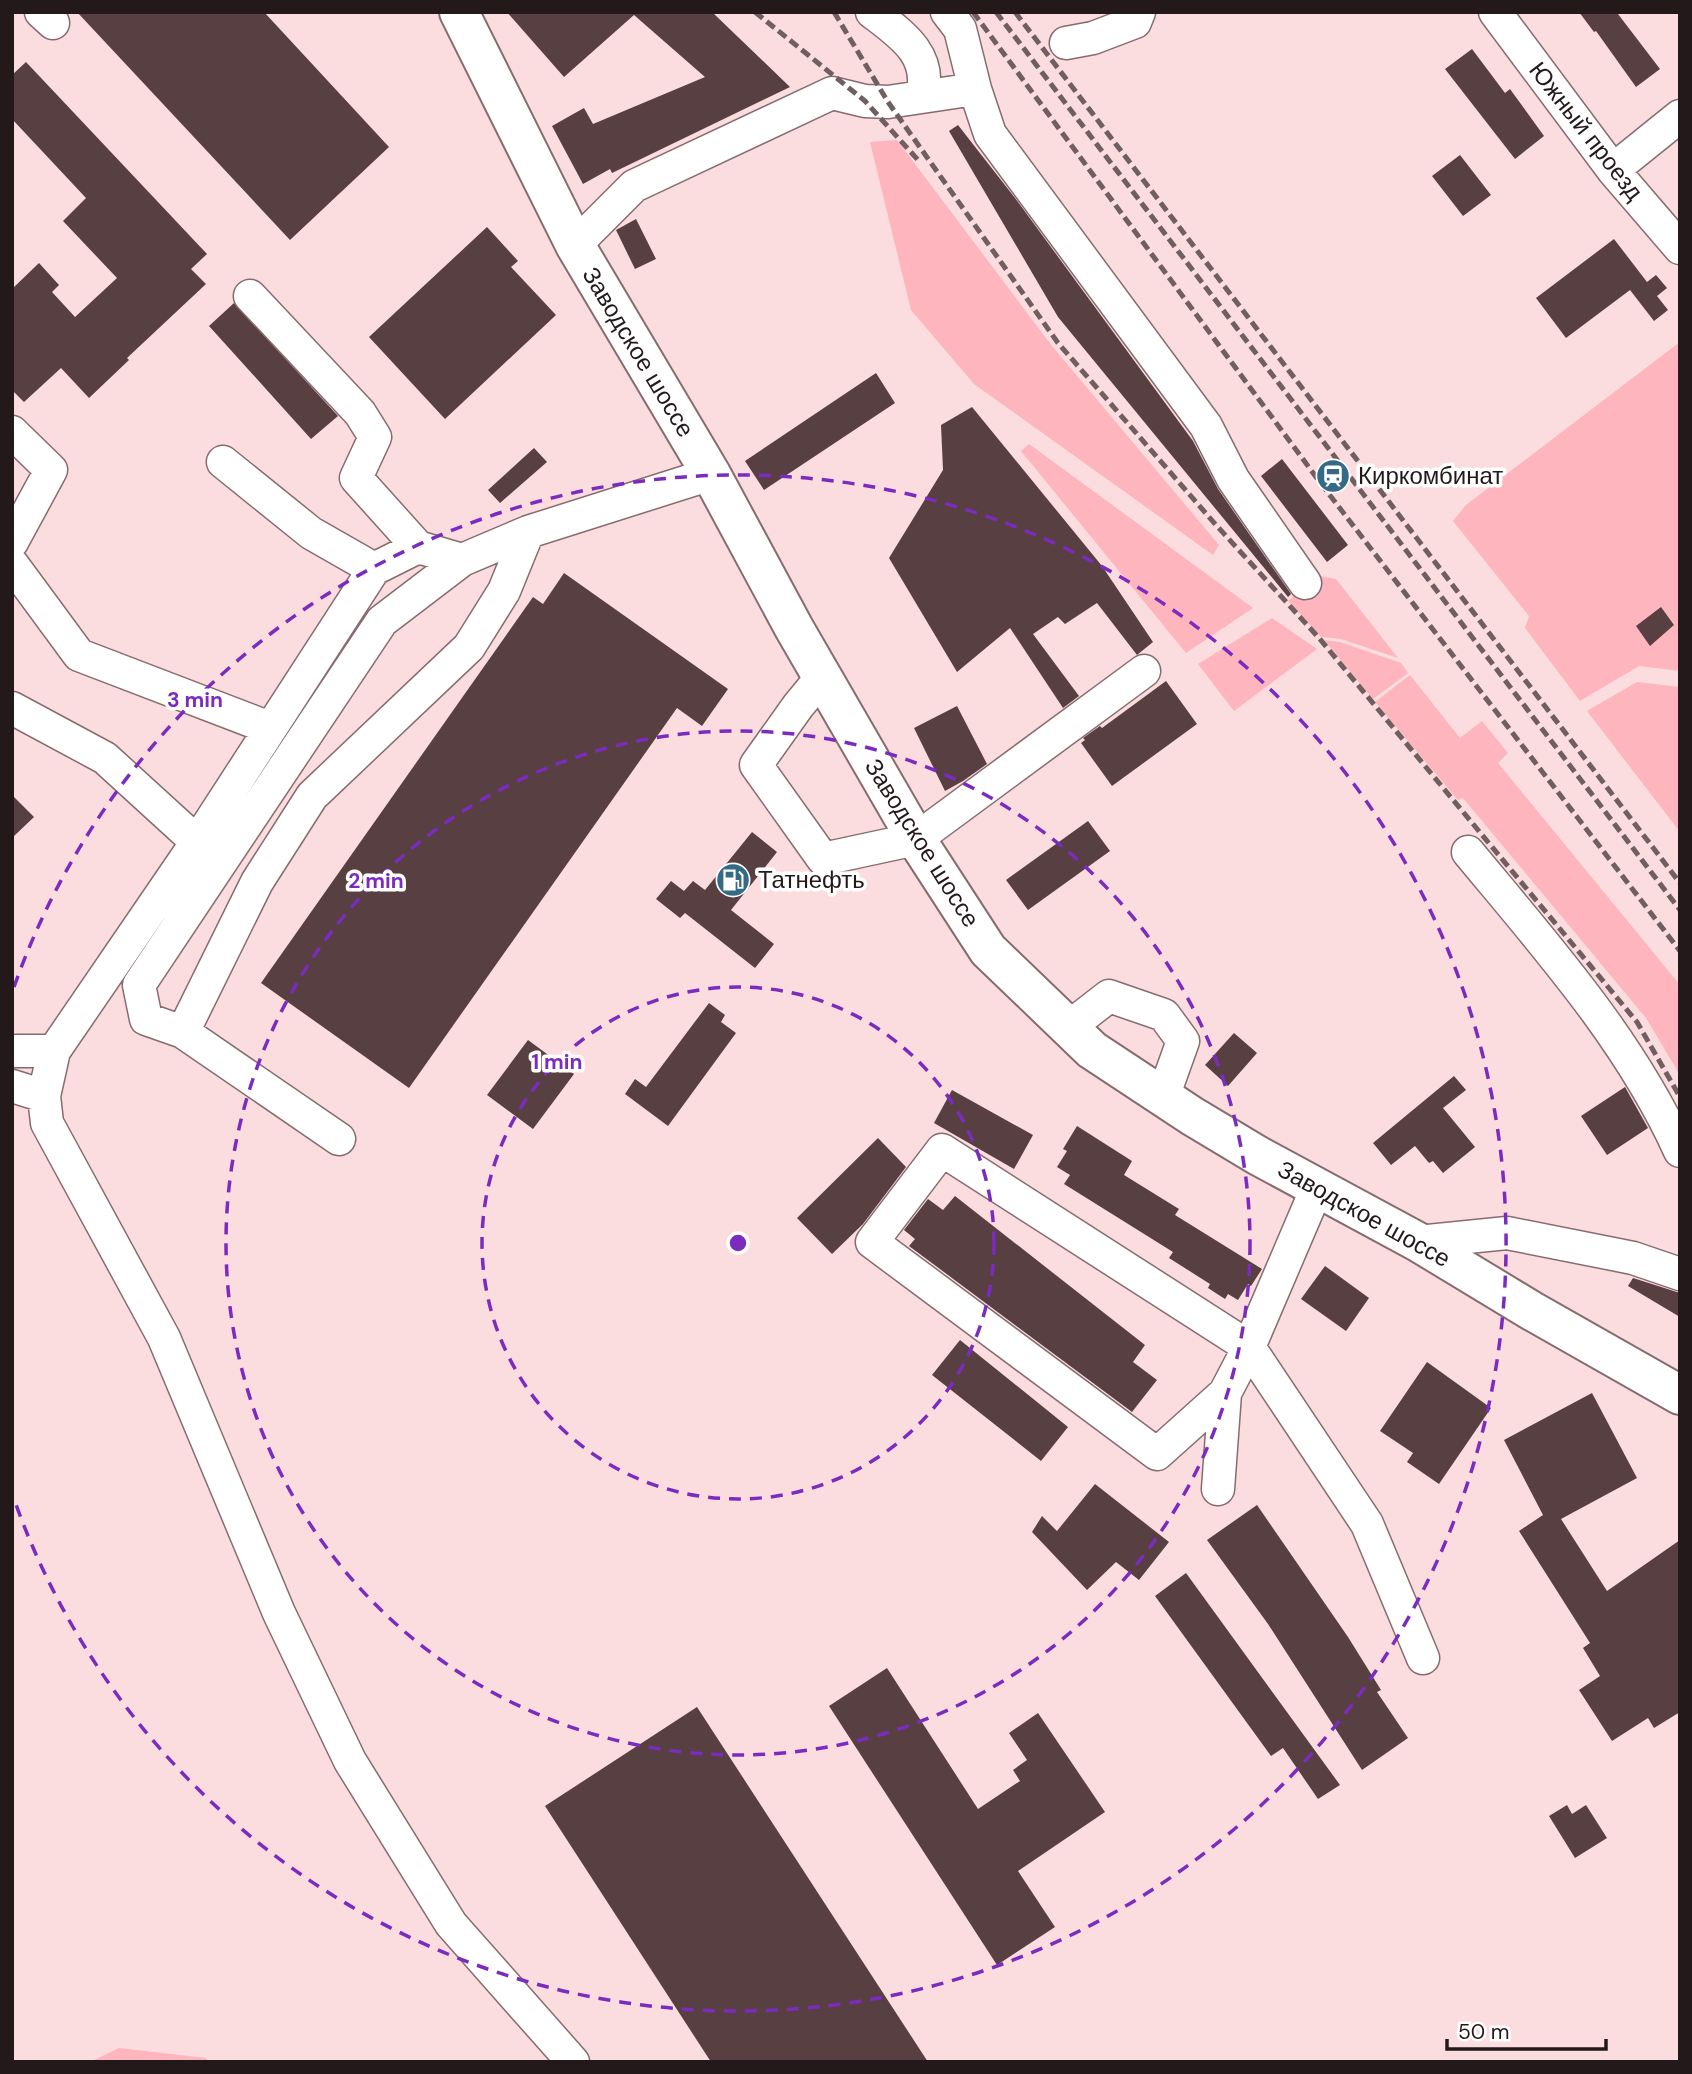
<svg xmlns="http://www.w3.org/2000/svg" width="1692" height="2074" viewBox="0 0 1692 2074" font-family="'DM Sans',sans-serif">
  <rect width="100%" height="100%" fill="#fbdcdf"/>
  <path fill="#feb5bd" d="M 897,140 L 1052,346 L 1219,545 L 1213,555 L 974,384 L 911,310 L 870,142 Z
    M 1680,342 L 1680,671 L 1639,666 L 1580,701 L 1525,628 L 1529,616 L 1453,521 L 1466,505 Z
    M 1029,444 L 1253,608 L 1186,653 L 1021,451 Z
    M 1319,576 L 1336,579 L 1398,658 L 1341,639 L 1321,637 L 1288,601 Z
    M 1272,618 L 1317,649 L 1234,711 L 1198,664 Z
    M 1324,640 L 1340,642 L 1401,663 L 1408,673 L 1373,699 Z
    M 1410,675 L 1460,738 L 1482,721 L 1508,753 L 1498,763 L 1680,985 L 1680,1075 L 1646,1018 L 1463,798 L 1458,800 L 1375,702 Z
    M 1637,682 L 1680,687 L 1680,832 L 1587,711 Z
    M 119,2048 L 206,2058 L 209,2062 L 90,2062 Z"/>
  <path fill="#583f42" d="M 77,12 L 264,12 L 389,147 L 290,240 Z
    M 507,12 L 712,12 L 790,87 L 612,173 L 610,169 L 583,184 L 552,126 L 584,108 L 593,124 L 705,77 L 634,15 L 564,77 Z
    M 1579,12 L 1621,12 L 1618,14 L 1660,69 L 1636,87 L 1596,31 L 1594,32 Z
    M 1472,49 L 1505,93 L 1510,89 L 1544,136 L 1515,159 L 1445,69 Z
    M 26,62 L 207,254 L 191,269 L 206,284 L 127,358 L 129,360 L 89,398 L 61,368 L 24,402 L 12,390 L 12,289 L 39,263 L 59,285 L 52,292 L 75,317 L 117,278 L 63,221 L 86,198 L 12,119 L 12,75 Z
    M 958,125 L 1015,198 L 1193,441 L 1218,489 L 1291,594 L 1288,597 L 1058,317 L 949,131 Z
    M 1460,155 L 1491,195 L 1463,216 L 1432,176 Z
    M 636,219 L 656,259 L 635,269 L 616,230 Z
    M 487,227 L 518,261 L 511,267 L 556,315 L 445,419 L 369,337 Z
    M 1614,239 L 1647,282 L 1656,275 L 1667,288 L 1657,296 L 1668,310 L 1654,321 L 1630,290 L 1566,338 L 1536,298 Z
    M 234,303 L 338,416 L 311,439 L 209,326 Z
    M 876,373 L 895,403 L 764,490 L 745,461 Z
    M 972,407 L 1102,566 L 1153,642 L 1137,655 L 1097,603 L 1065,624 L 1058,617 L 1033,634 L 1079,696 L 1063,708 L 1010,628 L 957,672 L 889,558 L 943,470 L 941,425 Z
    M 534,448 L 547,462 L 500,503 L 488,490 Z
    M 1282,459 L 1348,545 L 1327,562 L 1261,476 Z
    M 564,573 L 728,689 L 702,726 L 677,708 L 409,1088 L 261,983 L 533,597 L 543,604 Z
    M 1661,607 L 1674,625 L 1650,646 L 1636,626 Z
    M 1166,681 L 1197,724 L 1112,786 L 1081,743 L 1085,740 L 1083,738 L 1100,726 L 1102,728 Z
    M 957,706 L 987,764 L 963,781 L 945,791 L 914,728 Z
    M 12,795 L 34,817 L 12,838 Z
    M 1088,821 L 1110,851 L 1028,910 L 1006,880 Z
    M 752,832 L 777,852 L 731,910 L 774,944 L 755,968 L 685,913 L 680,918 L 656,899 L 671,881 L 684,891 L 693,881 L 705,890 Z
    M 709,1003 L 725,1015 L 721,1022 L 736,1033 L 668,1126 L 625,1094 L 635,1079 L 646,1087 Z
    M 1234,1033 L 1257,1053 L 1228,1086 L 1205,1065 Z
    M 528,1040 L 574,1074 L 533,1129 L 487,1095 Z
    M 1454,1076 L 1466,1090 L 1443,1108 L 1475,1147 L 1443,1173 L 1433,1161 L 1429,1163 L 1415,1146 L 1391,1165 L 1373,1143 Z
    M 1625,1087 L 1648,1128 L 1607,1155 L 1581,1116 Z
    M 952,1090 L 1033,1135 L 1014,1169 L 934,1123 Z
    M 1077,1126 L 1132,1161 L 1124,1175 L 1179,1209 L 1175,1215 L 1262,1269 L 1251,1286 L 1248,1284 L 1238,1300 L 1228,1294 L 1225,1299 L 1208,1288 L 1210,1284 L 1169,1258 L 1173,1252 L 1064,1184 L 1070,1175 L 1057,1167 L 1067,1151 L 1063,1149 Z
    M 878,1138 L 906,1167 L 863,1224 L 832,1254 L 797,1218 Z
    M 955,1196 L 1145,1345 L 1133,1362 L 1157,1380 L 1132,1412 L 909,1246 L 915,1239 L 904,1230 L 928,1199 L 943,1210 Z
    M 1325,1266 L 1369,1298 L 1346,1331 L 1301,1299 Z
    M 1633,1278 L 1680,1293 L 1680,1317 L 1628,1286 Z
    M 960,1340 L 1068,1427 L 1041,1461 L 932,1375 Z
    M 1427,1362 L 1491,1408 L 1439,1484 L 1407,1462 L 1413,1453 L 1380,1431 Z
    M 1592,1393 L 1637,1478 L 1561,1519 L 1607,1591 L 1680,1540 L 1680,1712 L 1654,1728 L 1648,1718 L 1612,1741 L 1579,1690 L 1600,1676 L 1583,1648 L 1590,1643 L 1519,1531 L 1543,1515 L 1504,1440 Z
    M 1095,1484 L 1169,1542 L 1139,1580 L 1116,1562 L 1087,1590 L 1032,1532 L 1042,1516 L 1057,1531 Z
    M 1257,1505 L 1348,1637 L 1381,1690 L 1377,1692 L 1408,1738 L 1362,1770 L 1268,1624 L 1207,1540 Z
    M 1186,1573 L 1340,1785 L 1318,1799 L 1283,1748 L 1271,1756 L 1155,1596 Z
    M 887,1668 L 978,1809 L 1020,1781 L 1013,1770 L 1027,1760 L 1009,1733 L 1038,1713 L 1105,1812 L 1018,1871 L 1055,1927 L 997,1965 L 829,1706 Z
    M 697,1707 L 928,2062 L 711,2062 L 545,1806 Z
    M 1567,1805 L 1572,1814 L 1586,1805 L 1607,1838 L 1575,1858 L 1549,1816 Z"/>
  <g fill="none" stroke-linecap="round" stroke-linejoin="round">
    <g stroke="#876c6f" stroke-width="35">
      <path id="minor" d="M 41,12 L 53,23
        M 872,12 C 901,34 933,55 922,96
        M 947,12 L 960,29 L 975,89
        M 1495,12 L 1613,170 L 1680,248
        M 1066,43 L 1093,38 L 1135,22 L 1139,12
        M 1613,170 L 1680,116
        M 575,245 L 634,186 L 832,93 L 865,101 L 888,102 L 975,89 L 990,134 L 1206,426 L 1233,479 L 1305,583
        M 250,296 L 360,413 L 375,437 L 356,478 L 418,547 L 462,560
        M 12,432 L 51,470 L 12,542
        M 223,462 L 311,533 L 374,569 L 418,547
        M 12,564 L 79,655 L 270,728
        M 822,677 L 798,706 L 756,765 L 823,859 L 916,839 L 1144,671
        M 12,708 L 105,758 L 197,842 L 54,1051
        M 197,842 L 374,569
        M 1468,852 C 1545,945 1630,1040 1680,1151
        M 1069,1027 L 1109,996 L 1164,1015 L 1183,1041 L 1163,1097
        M 183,1032 L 257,882 L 312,796 L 469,647 L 504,591 L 528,532
        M 12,1051 L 54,1051 L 44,1096 L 47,1123 L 164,1338 L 279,1613 L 350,1761 L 451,1924 L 573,2062
        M 12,1086 L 44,1096
        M 339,1139 L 183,1032 L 146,1019 L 139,985 L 382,621 L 462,560 L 528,532 L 711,474
        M 1418,1242 L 1507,1233 L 1633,1258 L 1680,1274
        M 1225,1393 L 1157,1454 L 872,1242 L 942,1150 L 1249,1347 L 1367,1524 L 1423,1658
        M 1218,1489 L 1225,1393 L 1249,1347 L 1317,1188"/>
    </g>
    <g stroke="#876c6f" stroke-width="42">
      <path id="major" d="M 459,12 L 575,245 L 711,474 L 794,628 L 916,839 L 988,950 L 1092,1050 L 1192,1116 L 1257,1155 L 1418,1242 L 1532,1311 L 1680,1395"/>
    </g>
    <use href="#minor" stroke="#fff" stroke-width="32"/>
    <use href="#major" stroke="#fff" stroke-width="38"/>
    <path stroke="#705e60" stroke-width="5" stroke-dasharray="10 5" stroke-linecap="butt" d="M 755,12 L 865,101 L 918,160
      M 834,12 L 888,102 L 1058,343 L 1216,525 L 1319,638 L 1637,1022 L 1680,1097
      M 973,12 L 1322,485 L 1680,951
      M 996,12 L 1680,910
      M 1015,12 L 1680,883"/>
  </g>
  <g fill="none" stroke="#7b2cbf" stroke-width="3.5" stroke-dasharray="12 9">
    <circle cx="738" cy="1243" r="256"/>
    <circle cx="738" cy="1243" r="512"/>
    <path d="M14 987A768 768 0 1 1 14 1499"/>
  </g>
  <defs>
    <g id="station-disc" transform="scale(1.75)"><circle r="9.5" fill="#346a85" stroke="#fff"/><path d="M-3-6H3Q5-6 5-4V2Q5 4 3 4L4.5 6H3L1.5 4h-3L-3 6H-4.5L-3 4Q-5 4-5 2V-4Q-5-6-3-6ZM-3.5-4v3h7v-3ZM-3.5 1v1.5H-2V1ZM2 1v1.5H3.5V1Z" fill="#fff"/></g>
    <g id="fuel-disc" transform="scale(1.75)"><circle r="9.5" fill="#346a85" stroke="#fff"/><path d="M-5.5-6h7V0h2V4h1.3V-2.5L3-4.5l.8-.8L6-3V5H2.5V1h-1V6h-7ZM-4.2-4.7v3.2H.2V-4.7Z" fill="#fff"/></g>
  </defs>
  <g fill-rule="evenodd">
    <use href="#station-disc" x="1333" y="476"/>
    <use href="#fuel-disc" x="733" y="880"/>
  </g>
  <g text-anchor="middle" stroke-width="7" stroke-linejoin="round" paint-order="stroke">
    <g font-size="24" fill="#24191a" stroke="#fff">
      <text transform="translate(1586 131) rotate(52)" y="8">Южный проезд</text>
      <text transform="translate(638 352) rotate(59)" y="8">Заводское шоссе</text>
      <text transform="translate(922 843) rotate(58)" y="8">Заводское шоссе</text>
      <text transform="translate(1364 1214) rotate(29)" y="8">Заводское шоссе</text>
    </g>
    <g font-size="24" fill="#24191a" stroke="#fff" text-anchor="start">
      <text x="1358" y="484">Киркомбинат</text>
      <text x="758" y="888">Татнефть</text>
    </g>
  </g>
  <circle cx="738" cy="1243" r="10" fill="#7b2cbf" stroke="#fff" stroke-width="3.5"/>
  <g font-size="21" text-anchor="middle" font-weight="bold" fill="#7b2cbf" stroke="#fff" stroke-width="7" stroke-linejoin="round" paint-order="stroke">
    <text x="195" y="707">3 min</text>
    <text x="376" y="888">2 min</text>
    <text x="557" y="1069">1 min</text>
  </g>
  <rect width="1692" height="2074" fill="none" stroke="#24191a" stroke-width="28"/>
  <path d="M1447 2039v10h159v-10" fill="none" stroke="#24191a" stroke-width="3.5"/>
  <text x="1458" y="2039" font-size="21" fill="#24191a" stroke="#ffffff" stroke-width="5" paint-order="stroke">50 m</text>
</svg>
